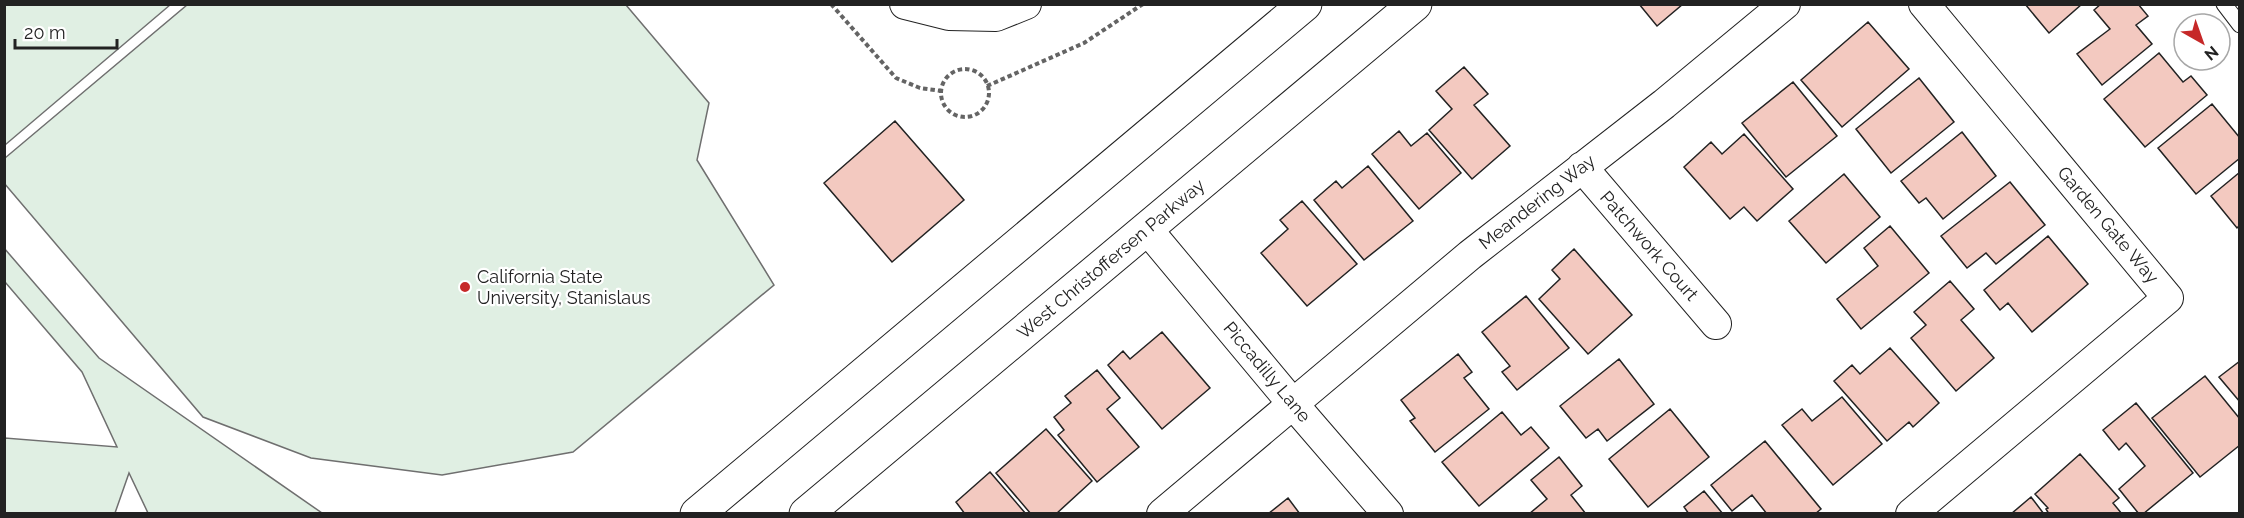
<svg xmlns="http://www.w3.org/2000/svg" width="2244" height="518" viewBox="0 0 2244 518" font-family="Raleway,sans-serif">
  <rect width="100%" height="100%" fill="#fff"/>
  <path fill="#e0efe3" stroke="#6f6f6f" stroke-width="1.5" d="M 5,4 L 170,4 L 170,5 L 5,145 Z
    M 187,5 L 626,5 L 709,103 L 697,160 L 774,285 L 573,452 L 442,475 L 311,458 L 203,417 L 4,183 L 5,158 Z
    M 4,248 L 99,358 L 322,513 L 148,513 L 129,473 L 115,513 L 5,513 L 5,438 L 117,447 L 82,372 L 5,282 Z"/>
  <path fill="#f3c9c0" stroke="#222" stroke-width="1.5" d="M 1639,4 L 1683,4 L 1657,26 Z
    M 2025,4 L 2082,4 L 2049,33 Z
    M 2101,4 L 2138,4 L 2148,16 L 2136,25 L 2152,44 L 2102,85 L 2077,54 L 2110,29 L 2094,10 Z
    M 1868,22 L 1909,69 L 1842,127 L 1801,80 Z
    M 2159,53 L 2183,82 L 2191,76 L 2207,95 L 2145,147 L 2104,99 Z
    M 1464,67 L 1488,94 L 1474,105 L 1510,146 L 1472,179 L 1429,130 L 1452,109 L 1436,91 Z
    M 1919,78 L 1954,122 L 1891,173 L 1856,129 Z
    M 1793,82 L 1837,136 L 1786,177 L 1742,123 Z
    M 2212,104 L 2240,138 L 2240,158 L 2196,194 L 2158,148 Z
    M 895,121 L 964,200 L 892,262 L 824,183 Z
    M 1399,131 L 1411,146 L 1427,133 L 1461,173 L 1419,209 L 1372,154 Z
    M 1962,132 L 1996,176 L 1943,219 L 1926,198 L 1919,203 L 1901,181 Z
    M 1744,134 L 1793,189 L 1757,221 L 1744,207 L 1730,219 L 1684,167 L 1711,142 L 1722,154 Z
    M 1368,166 L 1413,221 L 1364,260 L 1314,200 L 1336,181 L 1342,188 Z
    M 2240,172 L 2240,225 L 2237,228 L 2211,196 Z
    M 1844,174 L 1880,217 L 1826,263 L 1789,221 Z
    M 2010,182 L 2045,225 L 1996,264 L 1986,253 L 1967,268 L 1941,236 Z
    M 1302,201 L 1357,264 L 1307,306 L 1261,253 L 1288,229 L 1280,220 Z
    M 1890,226 L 1929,273 L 1861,329 L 1837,299 L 1878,266 L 1864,248 Z
    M 2048,236 L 2088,284 L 2032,332 L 2008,303 L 2000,310 L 1984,290 Z
    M 1574,249 L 1632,315 L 1588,354 L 1539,299 L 1560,279 L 1552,270 Z
    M 1950,281 L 1974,309 L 1961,320 L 1994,358 L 1956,391 L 1911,338 L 1926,325 L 1914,312 Z
    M 1526,296 L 1569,348 L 1517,390 L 1502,372 L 1510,366 L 1482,332 Z
    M 1162,332 L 1210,388 L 1162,429 L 1108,365 L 1123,351 L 1130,359 Z
    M 1890,348 L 1939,403 L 1913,427 L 1909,422 L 1887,441 L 1834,381 L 1852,365 L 1860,374 Z
    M 1458,354 L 1472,372 L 1464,378 L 1489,409 L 1435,452 L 1410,421 L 1415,418 L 1401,400 Z
    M 1619,359 L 1654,404 L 1607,441 L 1598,429 L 1586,438 L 1560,406 Z
    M 2240,361 L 2240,402 L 2219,377 Z
    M 1097,370 L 1120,398 L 1107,409 L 1139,447 L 1097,482 L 1058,435 L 1064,430 L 1054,417 L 1071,403 L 1065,396 Z
    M 2205,376 L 2240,419 L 2240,445 L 2200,477 L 2152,418 Z
    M 1842,397 L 1882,444 L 1833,485 L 1782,425 L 1802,409 L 1812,421 Z
    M 2136,403 L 2193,473 L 2143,514 L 2139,514 L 2119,489 L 2145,466 L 2126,443 L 2119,450 L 2103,430 Z
    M 1670,409 L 1709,457 L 1648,507 L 1609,459 Z
    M 1502,412 L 1521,435 L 1531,427 L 1549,448 L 1479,506 L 1442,462 Z
    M 1046,429 L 1092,481 L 1056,514 L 1031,514 L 996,473 Z
    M 1765,441 L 1821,509 L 1815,514 L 1767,514 L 1752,495 L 1732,511 L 1711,485 Z
    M 2080,454 L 2119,498 L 2113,503 L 2122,514 L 2049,514 L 2046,509 L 2048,508 L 2035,494 Z
    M 1559,457 L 1582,486 L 1571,495 L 1586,514 L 1529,514 L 1547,499 L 1531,480 Z
    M 990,472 L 1026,514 L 965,514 L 956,502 Z
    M 1704,491 L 1723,514 L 1689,514 L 1684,507 Z
    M 2031,497 L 2044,514 L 2011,514 Z
    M 1288,498 L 1300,514 L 1268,514 Z"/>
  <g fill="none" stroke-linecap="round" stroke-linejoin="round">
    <g stroke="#222" stroke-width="17">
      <path id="service" d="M 2224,4 L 2240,25"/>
    </g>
    <g stroke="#222" stroke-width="32">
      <path id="minor" d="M 905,4 L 949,15 L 996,16 L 1026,4
        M 1582,167 L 1716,324
        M 1147,229 L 1293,404 L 1388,514
        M 1162,514 L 1470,255 L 1664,104 L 1785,4
        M 1911,514 L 2168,298 L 1924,4"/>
    </g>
    <g stroke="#222" stroke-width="35">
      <path id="tertiary" d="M 697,514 L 1305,4
        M 806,514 L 1415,4"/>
    </g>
    <path stroke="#646464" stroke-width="4" stroke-dasharray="4.5 3" stroke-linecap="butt" d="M 831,4 L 896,78 L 920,88 L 942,91
      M941 93a24 24 0 1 1 48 0a24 24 0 1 1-48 0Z
      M 987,86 L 1084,43 L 1143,4"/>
    <use href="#service" stroke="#fff" stroke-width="15"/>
    <use href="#minor" stroke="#fff" stroke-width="30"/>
    <use href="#tertiary" stroke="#fff" stroke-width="33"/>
  </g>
  <circle fill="#c62828" stroke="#fff" stroke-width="2" cx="465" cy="287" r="6"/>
  <g text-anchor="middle" stroke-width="4.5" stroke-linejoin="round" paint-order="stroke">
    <g font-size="18" fill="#222" stroke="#fff">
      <text transform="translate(1537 202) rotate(-38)" y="6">Meandering Way</text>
      <text transform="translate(2108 225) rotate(50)" y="6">Garden Gate Way</text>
      <text transform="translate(1649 246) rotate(49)" y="6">Patchwork Court</text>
      <text transform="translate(1111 259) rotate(-40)" y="6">West Christoffersen Parkway</text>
      <text transform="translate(1267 372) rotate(50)" y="6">Piccadilly Lane</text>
    </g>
    <g font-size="18" fill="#222" stroke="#fff" text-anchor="start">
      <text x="477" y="283">California State<tspan x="477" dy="21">University, Stanislaus</tspan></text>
    </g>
  </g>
  <rect width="2244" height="518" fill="none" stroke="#222222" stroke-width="12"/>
  <g transform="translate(2202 42) rotate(140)"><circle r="28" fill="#ffffff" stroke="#a7a7a7" stroke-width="1.5"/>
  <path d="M0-4.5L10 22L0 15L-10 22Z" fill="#c62828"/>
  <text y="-9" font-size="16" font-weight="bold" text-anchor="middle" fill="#222222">N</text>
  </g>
  <path d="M15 39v9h102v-9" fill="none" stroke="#222222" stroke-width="3"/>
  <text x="24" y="39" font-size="18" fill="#222222" stroke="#ffffff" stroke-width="4.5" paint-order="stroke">20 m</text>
</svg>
